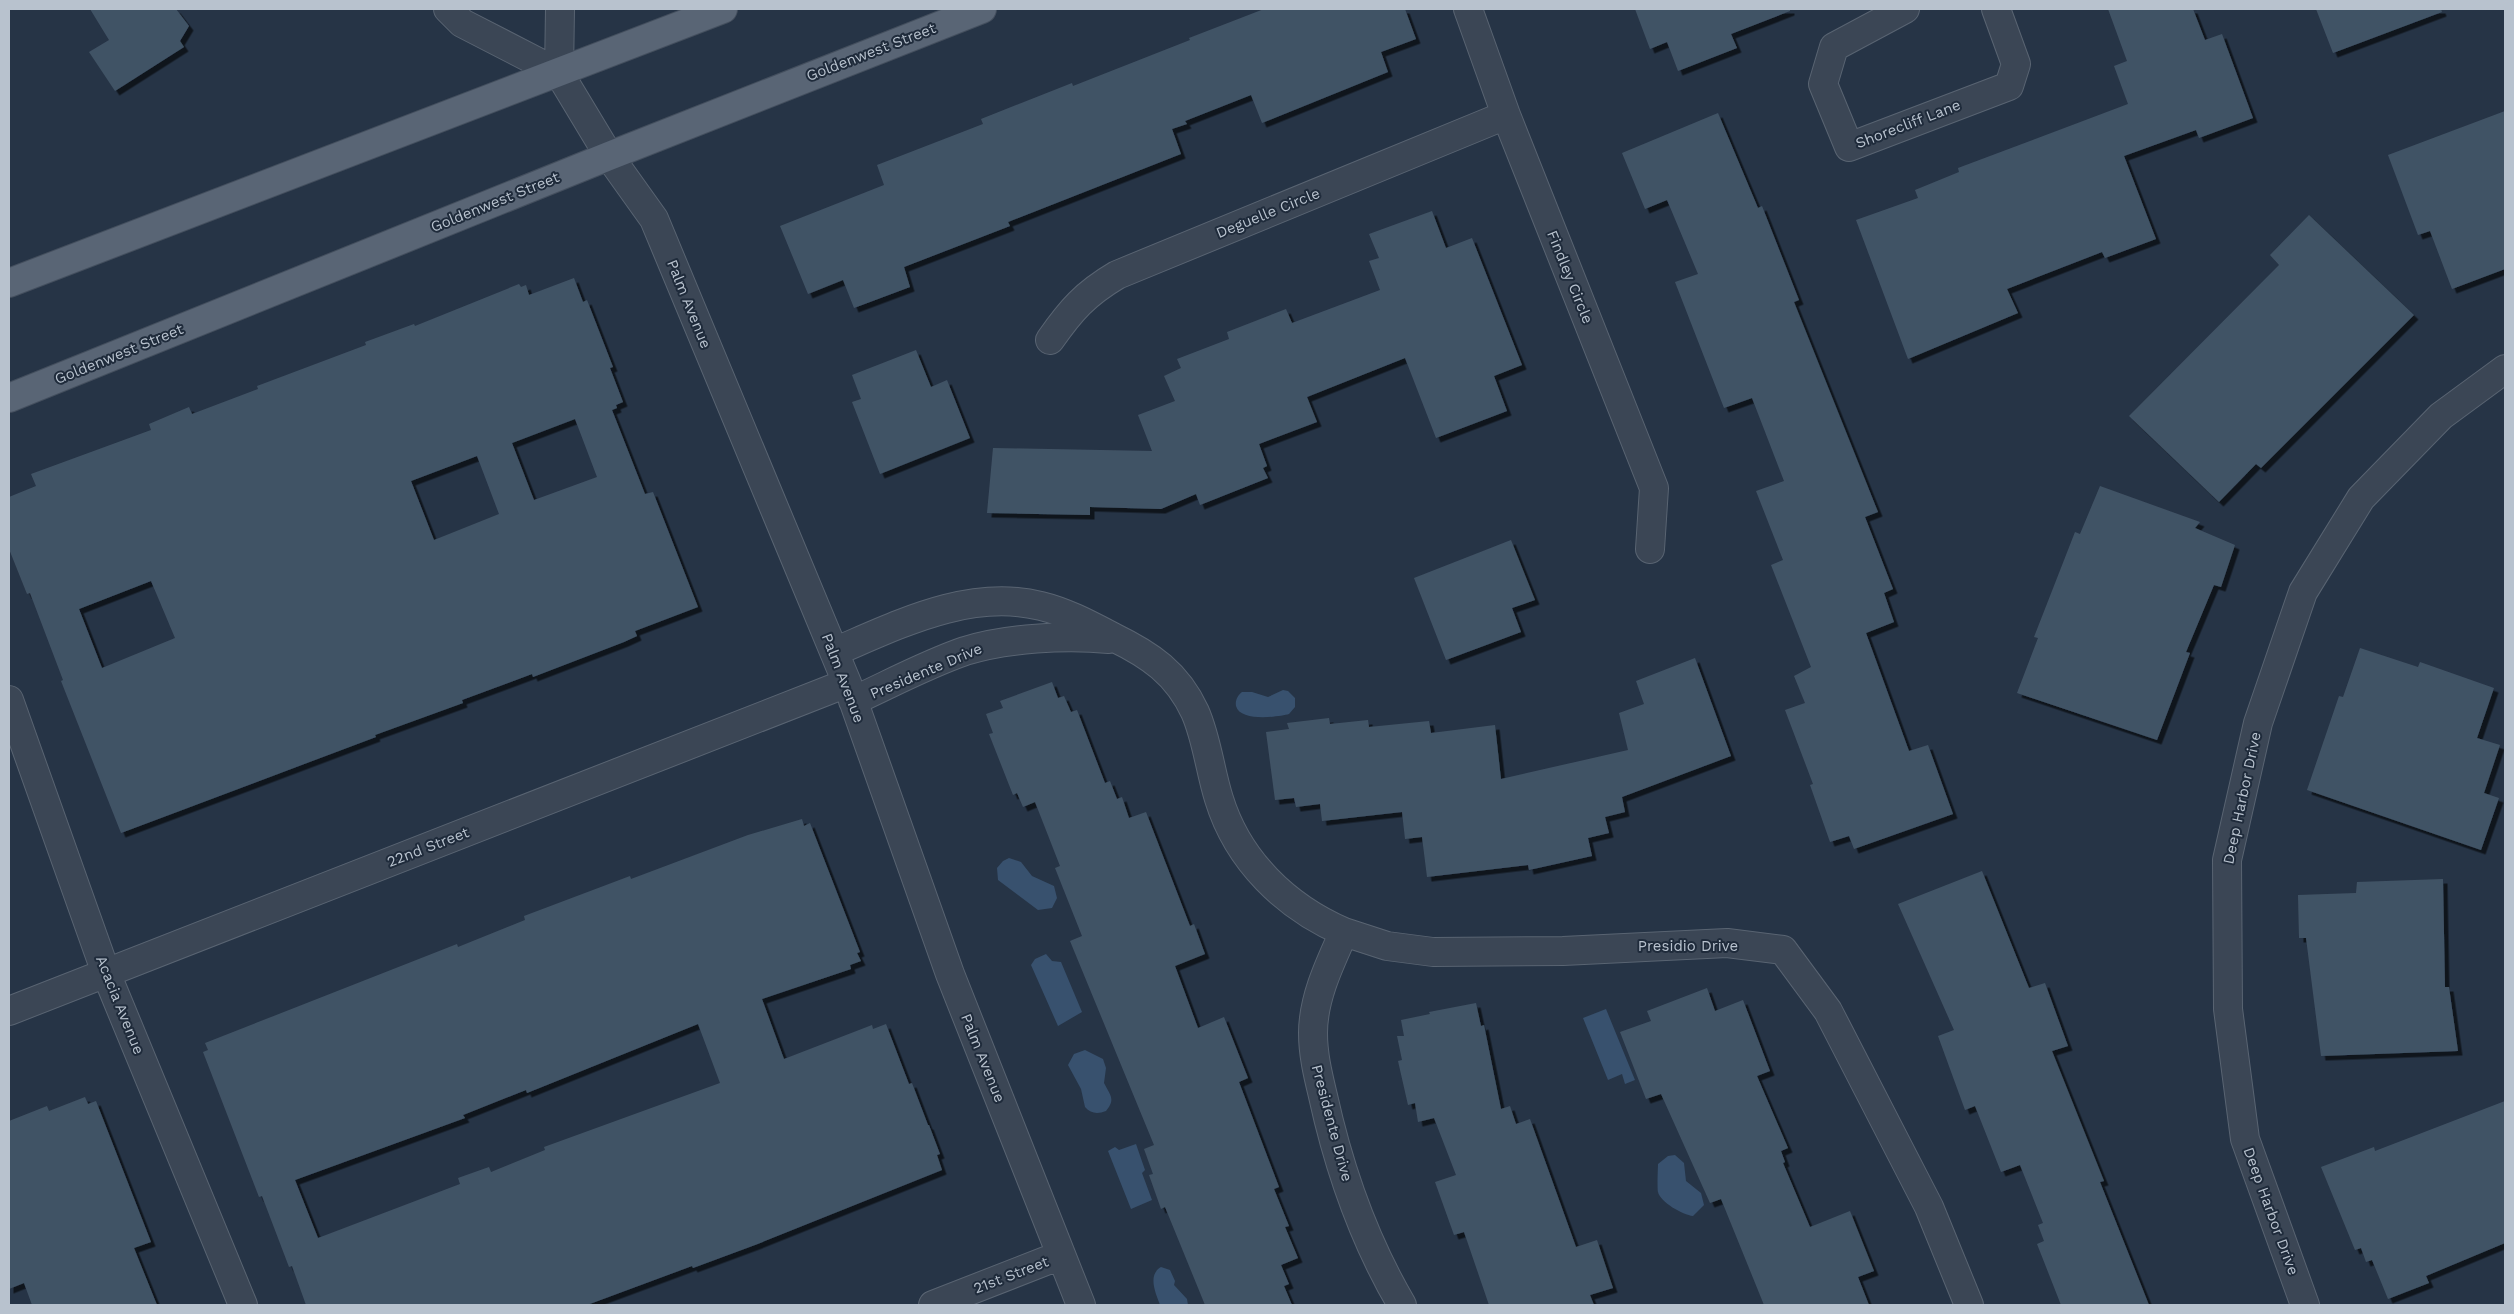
<svg xmlns="http://www.w3.org/2000/svg" width="2514" height="1314" viewBox="0 0 2514 1314" font-family="'Work Sans',sans-serif">
  <defs>
    <filter id="shadow"><feDropShadow dx="4.5" dy="4.5" stdDeviation="0" flood-color="#0009"/></filter>
  </defs>
  <rect width="100%" height="100%" fill="#263446"/>
  <path fill="#38516e" d="M 1283,690 L 1288,691 L 1295,698 L 1295,707 L 1289,714 C 1278,717 1240,722 1236,706 C 1235,700 1238,695 1242,692 L 1252,692 L 1268,697 Z
    M 1009,858 L 1021,862 L 1032,876 L 1054,886 L 1057,898 L 1052,908 L 1038,910 L 998,880 L 997,868 L 1003,861 Z
    M 1046,954 L 1052,961 L 1061,962 L 1082,1012 L 1058,1026 L 1031,965 L 1035,959 Z
    M 1606,1009 L 1635,1080 L 1625,1084 L 1622,1074 L 1608,1080 L 1583,1018 Z
    M 1085,1050 L 1103,1059 L 1106,1068 L 1104,1083 C 1110,1095 1116,1099 1106,1111 C 1098,1114 1091,1114 1085,1107 L 1081,1089 L 1068,1065 L 1074,1054 Z
    M 1136,1144 L 1145,1170 L 1142,1173 L 1152,1200 L 1131,1209 L 1108,1151 L 1115,1147 L 1119,1150 Z
    M 1675,1155 L 1684,1163 L 1686,1181 L 1701,1193 L 1704,1205 L 1693,1216 C 1683,1215 1660,1202 1658,1192 C 1657,1190 1658,1166 1658,1164 L 1668,1156 Z
    M 1161,1267 L 1170,1270 L 1175,1281 L 1174,1285 L 1187,1299 L 1188,1305 L 1160,1305 C 1156,1294 1147,1275 1161,1267 Z"/>
  <path fill="#415365" fill-rule="evenodd" filter="url(#shadow)" d="M 90,9 L 176,9 L 189,26 L 180,41 L 184,47 L 115,91 L 89,52 L 109,40 Z
    M 1264,9 L 1405,9 L 1416,39 L 1381,52 L 1388,72 L 1262,123 L 1251,95 L 1185,121 L 1187,124 L 1172,129 L 1181,154 L 1008,222 L 1010,226 L 904,267 L 910,287 L 854,308 L 843,280 L 808,294 L 780,226 L 884,185 L 877,165 L 983,124 L 981,119 L 1072,83 L 1073,86 L 1190,40 L 1189,38 Z
    M 1635,9 L 1790,9 L 1790,11 L 1731,34 L 1737,48 L 1678,71 L 1667,42 L 1650,49 Z
    M 2108,9 L 2193,9 L 2205,40 L 2222,34 L 2253,118 L 2199,138 L 2196,130 L 2124,156 L 2156,239 L 2105,258 L 2102,252 L 2007,289 L 2018,313 L 1908,359 L 1856,220 L 1918,198 L 1915,190 L 1959,172 L 1958,168 L 2128,104 L 2114,66 L 2127,61 Z
    M 2316,9 L 2441,9 L 2442,12 L 2333,53 Z
    M 2505,111 L 2505,269 L 2452,289 L 2430,231 L 2418,235 L 2388,155 Z
    M 1718,113 L 1758,208 L 1762,206 L 1799,300 L 1794,302 L 1878,512 L 1865,517 L 1893,589 L 1884,593 L 1894,622 L 1866,633 L 1909,751 L 1928,745 L 1953,814 L 1854,849 L 1849,836 L 1830,842 L 1810,785 L 1813,784 L 1785,710 L 1805,703 L 1794,676 L 1811,667 L 1771,565 L 1783,560 L 1756,491 L 1784,481 L 1752,398 L 1724,408 L 1675,282 L 1698,274 L 1667,200 L 1645,209 L 1622,153 Z
    M 1432,211 L 1446,248 L 1472,238 L 1522,365 L 1494,376 L 1507,411 L 1436,438 L 1405,358 L 1307,397 L 1317,422 L 1259,444 L 1267,466 L 1263,468 L 1268,478 L 1200,505 L 1196,494 L 1161,509 L 1090,507 L 1090,515 L 987,513 L 993,448 L 1152,451 L 1138,415 L 1175,401 L 1164,376 L 1181,368 L 1177,359 L 1229,339 L 1227,332 L 1286,309 L 1292,323 L 1380,290 L 1369,261 L 1379,258 L 1369,234 Z
    M 2309,215 L 2414,315 L 2261,468 L 2256,464 L 2219,502 L 2129,416 L 2279,265 L 2270,255 Z
    M 574,278 L 583,302 L 587,300 L 613,367 L 610,368 L 623,402 L 616,405 L 617,408 L 612,410 L 645,494 L 653,492 L 698,607 L 635,631 L 637,636 L 624,642 L 533,677 L 532,674 L 462,700 L 463,703 L 375,735 L 376,737 L 121,833 L 61,681 L 63,680 L 30,593 L 27,594 L 9,549 L 9,497 L 36,486 L 31,474 L 151,430 L 149,424 L 189,407 L 192,414 L 258,389 L 257,386 L 366,345 L 365,342 L 414,324 L 415,326 L 519,284 L 521,287 L 526,285 L 529,295 ZM 575,419 L 597,477 L 534,500 L 512,443 ZM 477,456 L 499,514 L 434,540 L 411,481 ZM 151,581 L 175,638 L 102,668 L 79,609 Z
    M 916,350 L 931,387 L 947,380 L 970,438 L 880,474 L 852,402 L 861,399 L 852,375 Z
    M 2100,486 L 2200,522 L 2195,528 L 2235,545 L 2221,587 L 2214,585 L 2186,652 L 2190,653 L 2157,740 L 2017,693 L 2038,638 L 2034,637 L 2075,532 L 2080,534 Z
    M 1511,540 L 1535,600 L 1512,608 L 1521,632 L 1446,660 L 1414,578 Z
    M 2360,648 L 2418,667 L 2420,662 L 2494,688 L 2477,738 L 2500,745 L 2484,793 L 2499,798 L 2481,850 L 2307,790 L 2339,696 L 2343,697 Z
    M 1695,658 L 1731,756 L 1622,797 L 1625,812 L 1605,817 L 1609,833 L 1588,838 L 1592,856 L 1529,870 L 1528,865 L 1427,877 L 1422,837 L 1405,839 L 1402,812 L 1322,821 L 1320,804 L 1296,807 L 1294,798 L 1275,800 L 1266,732 L 1289,729 L 1287,723 L 1329,718 L 1330,724 L 1368,720 L 1369,727 L 1429,721 L 1431,733 L 1495,725 L 1501,779 L 1628,750 L 1619,713 L 1644,704 L 1636,681 Z
    M 1052,682 L 1058,698 L 1064,696 L 1071,712 L 1077,710 L 1105,783 L 1110,781 L 1117,799 L 1122,797 L 1129,818 L 1146,812 L 1190,926 L 1194,924 L 1205,954 L 1175,966 L 1198,1028 L 1224,1017 L 1248,1078 L 1239,1082 L 1279,1187 L 1274,1189 L 1289,1226 L 1285,1227 L 1298,1258 L 1281,1265 L 1289,1284 L 1284,1286 L 1292,1305 L 1205,1305 L 1165,1207 L 1161,1209 L 1149,1175 L 1153,1174 L 1144,1149 L 1154,1145 L 1070,941 L 1082,936 L 1055,868 L 1060,866 L 1035,802 L 1023,807 L 1017,793 L 1013,795 L 989,734 L 993,733 L 986,714 L 1003,708 L 1000,701 Z
    M 802,819 L 804,826 L 810,823 L 860,952 L 857,953 L 861,961 L 850,965 L 851,969 L 762,999 L 784,1059 L 872,1025 L 873,1029 L 886,1024 L 909,1084 L 912,1083 L 928,1125 L 929,1125 L 940,1154 L 937,1155 L 942,1170 L 755,1245 L 693,1268 L 692,1266 L 587,1305 L 306,1305 L 292,1266 L 289,1267 L 262,1196 L 259,1197 L 203,1052 L 208,1050 L 205,1043 L 457,944 L 458,947 L 525,920 L 524,916 L 630,876 L 631,879 L 748,835 ZM 698,1024 L 720,1083 L 544,1147 L 545,1150 L 491,1172 L 489,1167 L 458,1178 L 460,1184 L 318,1238 L 295,1180 L 465,1118 L 463,1115 L 526,1090 L 527,1093 Z
    M 1982,871 L 2029,988 L 2045,983 L 2068,1046 L 2052,1051 L 2104,1181 L 2100,1182 L 2149,1305 L 2061,1305 L 2037,1244 L 2044,1241 L 2038,1225 L 2043,1223 L 2020,1165 L 2001,1172 L 1975,1106 L 1965,1110 L 1938,1036 L 1954,1030 L 1898,904 Z
    M 2443,879 L 2445,987 L 2449,987 L 2458,1051 L 2321,1056 L 2306,938 L 2299,938 L 2298,895 L 2356,893 L 2357,882 Z
    M 1707,988 L 1715,1011 L 1743,1000 L 1770,1071 L 1757,1076 L 1788,1148 L 1781,1151 L 1785,1162 L 1783,1163 L 1810,1227 L 1850,1211 L 1874,1271 L 1858,1277 L 1869,1305 L 1764,1305 L 1721,1199 L 1710,1203 L 1661,1094 L 1646,1099 L 1620,1032 L 1651,1021 L 1647,1011 Z
    M 1476,1003 L 1481,1026 L 1484,1025 L 1501,1109 L 1510,1106 L 1516,1124 L 1530,1119 L 1576,1247 L 1597,1240 L 1613,1288 L 1590,1295 L 1594,1305 L 1489,1305 L 1464,1232 L 1454,1235 L 1435,1182 L 1456,1175 L 1434,1118 L 1418,1122 L 1415,1103 L 1408,1105 L 1398,1061 L 1402,1060 L 1397,1036 L 1404,1036 L 1401,1020 L 1430,1014 L 1429,1012 Z
    M 85,1097 L 88,1104 L 96,1101 L 151,1242 L 134,1248 L 157,1305 L 32,1305 L 24,1283 L 9,1289 L 9,1121 L 47,1106 L 49,1111 Z
    M 2505,1101 L 2505,1243 L 2426,1276 L 2429,1283 L 2388,1299 L 2372,1260 L 2366,1262 L 2361,1248 L 2355,1250 L 2321,1167 L 2374,1147 L 2375,1151 Z"/>
  <g fill="none" stroke-linecap="round" stroke-linejoin="round">
    <g stroke="#596472" stroke-width="30">
      <path id="minor" d="M 448,9 L 462,23 L 559,73 L 609,156 L 654,219 L 847,683 L 950,974 L 1081,1305
        M 1468,9 L 1506,115 L 1654,488 L 1650,549
        M 1905,9 L 1834,47 L 1823,84 L 1849,147 L 2009,86 L 2016,64 L 1996,9
        M 559,73 L 560,9
        M 1050,340 C 1071,310 1085,294 1117,275 L 1506,115
        M 834,652 C 898,625 969,588 1041,606 C 1066,612 1090,625 1113,637 C 1150,655 1177,673 1195,712 C 1207,739 1210,771 1219,799 C 1238,861 1286,907 1344,932 C 1330,963 1313,998 1313,1033 C 1313,1055 1318,1075 1323,1096 C 1339,1169 1365,1242 1402,1305
        M 9,700 L 106,973 L 243,1305
        M 853,701 C 890,684 927,664 965,651 C 1006,638 1066,635 1109,639
        M 1344,932 L 1387,946 L 1433,952 L 1563,951 L 1727,943 L 1783,950 L 1828,1011 L 1929,1207 L 1969,1305
        M 9,1011 L 847,683
        M 933,1305 L 1061,1255
        M 2305,1305 L 2245,1139 L 2228,1009 L 2227,860 L 2258,723 L 2303,592 L 2361,498 L 2441,416 L 2505,369"/>
    </g>
    <g stroke="#444f5e" stroke-width="30">
      <path id="major" d="M 9,283 L 723,9
        M 9,398 L 609,156 L 982,9"/>
    </g>
    <use href="#minor" stroke="#3b4655" stroke-width="28"/>
    <use href="#major" stroke="#596575" stroke-width="28"/>
  </g>
  <g text-anchor="middle" stroke-width="4" stroke-linejoin="round" paint-order="stroke">
    <g font-size="15" fill="#b8c2ce" stroke="#1f2b3b">
      <text transform="translate(871 52) rotate(-21)" y="5">Goldenwest Street</text>
      <text transform="translate(1908 124) rotate(-21)" y="5">Shorecliff Lane</text>
      <text transform="translate(495 202) rotate(-22)" y="5">Goldenwest Street</text>
      <text transform="translate(1268 213) rotate(-22)" y="5">Deguelle Circle</text>
      <text transform="translate(1570 277) rotate(68)" y="5">Findley Circle</text>
      <text transform="translate(689 304) rotate(68)" y="5">Palm Avenue</text>
      <text transform="translate(119 354) rotate(-22)" y="5">Goldenwest Street</text>
      <text transform="translate(926 671) rotate(-23)" y="5">Presidente Drive</text>
      <text transform="translate(843 678) rotate(69)" y="5">Palm Avenue</text>
      <text transform="translate(2242 798) rotate(-78)" y="5">Deep Harbor Drive</text>
      <text transform="translate(428 847) rotate(-21)" y="5">22nd Street</text>
      <text x="1688" y="951">Presidio Drive</text>
      <text transform="translate(120 1005) rotate(68)" y="5">Acacia Avenue</text>
      <text transform="translate(983 1058) rotate(68)" y="5">Palm Avenue</text>
      <text transform="translate(1332 1123) rotate(75)" y="5">Presidente Drive</text>
      <text transform="translate(2271 1211) rotate(70)" y="5">Deep Harbor Drive</text>
      <text transform="translate(1011 1275) rotate(-21)" y="5">21st Street</text>
    </g>
  </g>
  <rect width="2514" height="1314" fill="none" stroke="#b8c2ce" stroke-width="20"/>
</svg>
